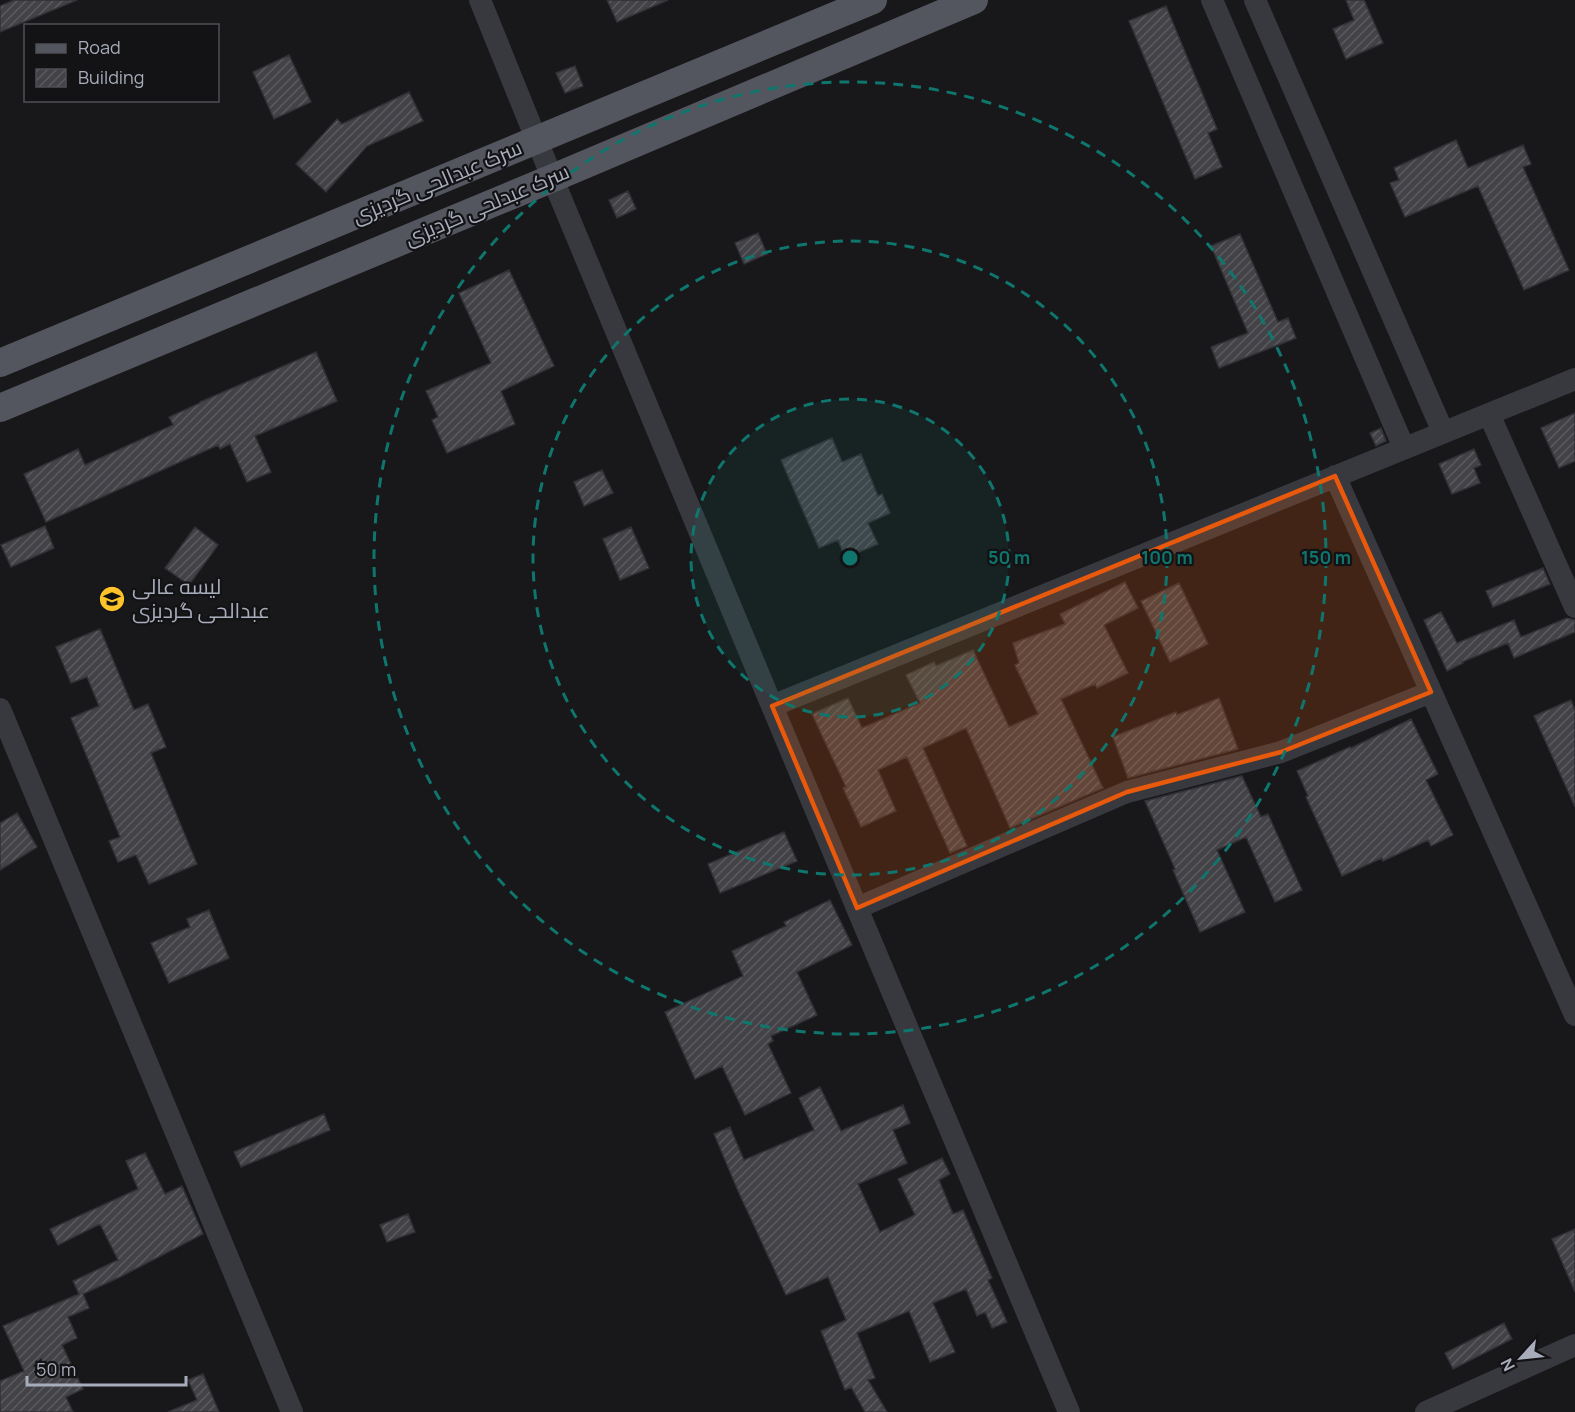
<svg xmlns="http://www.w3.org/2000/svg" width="1575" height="1412" viewBox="0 0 1575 1412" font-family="Manrope,Cairo,sans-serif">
  <defs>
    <pattern id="building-hatch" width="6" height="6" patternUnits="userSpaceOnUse" patternTransform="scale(1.5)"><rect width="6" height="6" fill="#424247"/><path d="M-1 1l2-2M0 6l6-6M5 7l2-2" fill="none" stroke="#5a5b60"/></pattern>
  </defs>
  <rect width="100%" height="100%" fill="#18171a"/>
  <path fill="url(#building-hatch)" stroke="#323136" stroke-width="1.5" d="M 14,0 L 77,0 L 0,32 L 0,6 Z
    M 607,0 L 668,0 L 617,22 Z
    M 1346,0 L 1364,0 L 1383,43 L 1346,59 L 1333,29 L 1354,20 Z
    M 1166,6 L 1217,129 L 1208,133 L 1222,167 L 1195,179 L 1129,21 Z
    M 289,55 L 311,102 L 274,119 L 253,72 Z
    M 575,66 L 583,86 L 565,93 L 556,73 Z
    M 409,92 L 423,121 L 367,146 L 326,192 L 296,164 L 337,119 L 342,124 Z
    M 1456,140 L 1468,168 L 1523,145 L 1531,164 L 1523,167 L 1569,270 L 1524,290 L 1478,186 L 1405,217 L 1390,183 L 1399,180 L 1394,168 Z
    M 628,191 L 636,209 L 617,218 L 609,200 Z
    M 758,233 L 767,254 L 744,264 L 735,243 Z
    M 1240,234 L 1278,322 L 1288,318 L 1296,338 L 1219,368 L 1211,347 L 1248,333 L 1211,246 Z
    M 509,270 L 554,366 L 501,391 L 515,424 L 447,453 L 432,420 L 438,417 L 426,391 L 491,363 L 459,293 Z
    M 316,352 L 337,401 L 255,436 L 271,472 L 247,482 L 230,444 L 220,449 L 218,445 L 46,522 L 24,474 L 78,449 L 85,465 L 173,425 L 169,417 L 200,403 L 200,402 Z
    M 1575,413 L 1575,461 L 1559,468 L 1541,428 Z
    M 1381,428 L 1386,441 L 1376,446 L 1370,433 Z
    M 832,438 L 842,462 L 861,454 L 878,496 L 882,494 L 890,513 L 868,523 L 878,544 L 845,558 L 838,540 L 819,548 L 781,460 Z
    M 1474,449 L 1481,465 L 1474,468 L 1480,483 L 1452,494 L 1439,464 Z
    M 602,470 L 613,493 L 584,506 L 574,482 Z
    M 45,526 L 54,548 L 11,567 L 1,545 Z
    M 195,527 L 218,545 L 189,585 L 165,568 Z
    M 631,527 L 649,568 L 620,580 L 603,539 Z
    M 1543,568 L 1550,584 L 1493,607 L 1486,591 Z
    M 1125,582 L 1138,608 L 1104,625 L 1128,673 L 1097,688 L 1095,684 L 1061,699 L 1103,788 L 1010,828 L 966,728 L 923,748 L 967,846 L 950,853 L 907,757 L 878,770 L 896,811 L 861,827 L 843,788 L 846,787 L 812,714 L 848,698 L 862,728 L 920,703 L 906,675 L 934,662 L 936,666 L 973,650 L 1009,727 L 1038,714 L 1015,665 L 1019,663 L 1013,643 L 1065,624 L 1060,614 Z
    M 1179,583 L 1208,644 L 1170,662 L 1141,601 Z
    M 1441,612 L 1457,643 L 1514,620 L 1521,637 L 1567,618 L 1575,620 L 1575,632 L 1514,658 L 1508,643 L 1462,662 L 1463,663 L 1447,671 L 1424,620 Z
    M 100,629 L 134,710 L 148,704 L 166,747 L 151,753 L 197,864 L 149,884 L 136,855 L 118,862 L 109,841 L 120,837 L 71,718 L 99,706 L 87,677 L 71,683 L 56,647 Z
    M 1219,698 L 1238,749 L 1128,778 L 1113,737 L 1176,712 L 1177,715 Z
    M 1571,700 L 1575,710 L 1575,807 L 1534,716 Z
    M 1411,719 L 1438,774 L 1426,780 L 1453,835 L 1431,846 L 1428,840 L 1383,861 L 1382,858 L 1342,876 L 1306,797 L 1308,796 L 1297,771 L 1350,747 L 1351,748 Z
    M 1242,776 L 1261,817 L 1268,814 L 1302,890 L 1275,902 L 1246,837 L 1217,850 L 1245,912 L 1200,932 L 1173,870 L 1175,869 L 1145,801 Z
    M 17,813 L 37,847 L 0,870 L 0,823 Z
    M 784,832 L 797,861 L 720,893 L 708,864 Z
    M 830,900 L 852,945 L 797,972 L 817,1015 L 771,1036 L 773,1041 L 768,1044 L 791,1093 L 745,1115 L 722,1066 L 695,1079 L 665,1012 L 743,976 L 732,951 L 786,926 L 784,922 Z
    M 209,910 L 229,958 L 169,983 L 151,943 L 190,927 L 187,919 Z
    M 820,1087 L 841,1131 L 903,1105 L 910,1123 L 893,1130 L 907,1163 L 858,1184 L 880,1232 L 915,1215 L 898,1179 L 942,1158 L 950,1174 L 939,1180 L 953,1214 L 963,1210 L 992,1278 L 988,1280 L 1007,1322 L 992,1328 L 985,1312 L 977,1316 L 966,1289 L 933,1303 L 955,1352 L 930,1362 L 909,1311 L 857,1333 L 875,1378 L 868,1380 L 887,1412 L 865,1412 L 851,1387 L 845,1390 L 821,1331 L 846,1320 L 828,1277 L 786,1295 L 738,1191 L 714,1134 L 730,1127 L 744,1160 L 814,1130 L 799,1098 Z
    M 324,1114 L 330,1130 L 241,1167 L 234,1152 Z
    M 145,1153 L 165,1194 L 182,1186 L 203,1234 L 120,1277 L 83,1294 L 89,1308 L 68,1317 L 77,1338 L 62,1345 L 83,1389 L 66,1397 L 73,1412 L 0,1412 L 0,1381 L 24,1371 L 3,1326 L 79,1294 L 73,1281 L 118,1260 L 100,1224 L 58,1245 L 50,1229 L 138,1189 L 126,1161 Z
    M 408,1214 L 415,1232 L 387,1242 L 380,1225 Z
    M 1575,1229 L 1575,1292 L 1552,1239 Z
    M 1504,1323 L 1512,1339 L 1453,1369 L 1445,1353 Z
    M 203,1374 L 219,1412 L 168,1412 L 197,1400 L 188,1380 Z"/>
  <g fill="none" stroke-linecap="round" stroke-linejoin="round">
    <path stroke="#38393f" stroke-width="22" d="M 480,0 L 537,141 L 772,706 L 1069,1412
      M 1212,0 L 1404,448
      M 1255,0 L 1443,432
      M 1489,414 L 1575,607
      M 1335,476 L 1575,1015
      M 772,706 L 1575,379
      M 0,709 L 292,1412
      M 857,908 L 1127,792 L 1281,752 L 1431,692
      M 1426,1412 L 1575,1345"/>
    <path stroke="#54565f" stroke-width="28" d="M 0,363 L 873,0
      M 0,408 L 553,178 L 974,0"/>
  </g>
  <path fill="#e8590c" fill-opacity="0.2" stroke="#e8590c" stroke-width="4.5" stroke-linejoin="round" d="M 1335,476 L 1431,692 L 1281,752 L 1127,792 L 857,908 L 772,706 Z"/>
  <circle cx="850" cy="558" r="159" fill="#0f766e" fill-opacity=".12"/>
  <g fill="none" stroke="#0f766e" stroke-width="3" stroke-dasharray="10 8">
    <circle cx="850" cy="558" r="159"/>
    <circle cx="850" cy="558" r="317"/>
    <circle cx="850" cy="558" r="476"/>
  </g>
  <defs>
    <g id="school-disc" transform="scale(1.35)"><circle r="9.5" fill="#ffc32a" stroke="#131215"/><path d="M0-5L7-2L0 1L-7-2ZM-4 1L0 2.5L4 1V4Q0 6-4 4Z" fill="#111"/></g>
  </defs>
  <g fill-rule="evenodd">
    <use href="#school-disc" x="112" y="599"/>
  </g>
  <g text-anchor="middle" stroke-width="4.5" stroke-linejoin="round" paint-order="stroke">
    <g font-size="21" fill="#a8adbb" stroke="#131215">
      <text transform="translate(437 182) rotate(-23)" y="7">سرک عبدالحی گردیزی</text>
      <text transform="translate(487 205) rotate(-23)" y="7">سرک عبدلحی گردیزی</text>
    </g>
    <g font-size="21" fill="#a8adbb" stroke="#131215" text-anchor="start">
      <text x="132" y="594">لیسه عالی<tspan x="132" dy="24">عبدالحی گردیزی</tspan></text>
    </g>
  </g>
  <circle cx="850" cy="558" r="9" fill="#0f766e" stroke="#131215" stroke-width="3"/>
  <g font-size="18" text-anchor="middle" font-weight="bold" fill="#0f766e" stroke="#131215" stroke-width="4.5" stroke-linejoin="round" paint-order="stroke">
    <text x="1009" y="564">50 m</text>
    <text x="1167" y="564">100 m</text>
    <text x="1326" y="564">150 m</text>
  </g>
  <rect x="24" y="24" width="195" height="78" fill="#131215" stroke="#4f5057" stroke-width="1.5"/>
  <rect x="36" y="44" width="30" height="9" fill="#54565f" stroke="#4f5057" stroke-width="1.5"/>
  <text x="78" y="54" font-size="18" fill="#a8adbb">Road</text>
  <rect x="36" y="69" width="30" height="18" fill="url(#building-hatch)" stroke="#4f5057" stroke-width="1.5"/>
  <text x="78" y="84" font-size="18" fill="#a8adbb">Building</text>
  <g transform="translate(1521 1358) rotate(243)" stroke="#131215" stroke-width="4.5" paint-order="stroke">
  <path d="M0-4.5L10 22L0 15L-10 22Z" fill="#a8adbb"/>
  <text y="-9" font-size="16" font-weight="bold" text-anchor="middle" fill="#a8adbb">N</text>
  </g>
  <path d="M27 1376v9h159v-9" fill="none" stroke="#a8adbb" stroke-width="3"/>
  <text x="36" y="1376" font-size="18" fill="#a8adbb" stroke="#131215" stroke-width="4.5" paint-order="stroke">50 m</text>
</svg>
